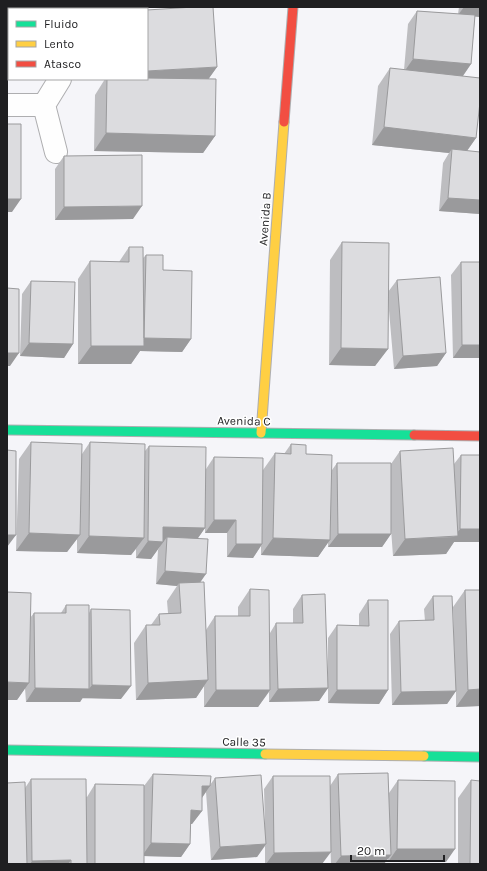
<svg xmlns="http://www.w3.org/2000/svg" width="487" height="871" viewBox="0 0 487 871" font-family="Karla,sans-serif">
  <rect width="100%" height="100%" fill="#f5f5f9"/>
  <g fill="none" stroke-linecap="round" stroke-linejoin="round">
    <g stroke="#aeaeb0" stroke-width="24">
      <path id="street" d="M 7,105 L 44,105
        M 56,152 L 44,105 L 60,79"/>
    </g>
    <g stroke="#aeaeb0" stroke-width="11">
      <path id="fast" d="M 7,430 L 414,435
        M 7,750 L 265,754
        M 424,756 L 480,757"/>
    </g>
    <g stroke="#aeaeb0" stroke-width="11">
      <path id="slow" d="M 261,433 L 284,122
        M 265,754 L 424,756"/>
    </g>
    <g stroke="#aeaeb0" stroke-width="11">
      <path id="jam" d="M 284,122 L 293,7
        M 414,435 L 480,436"/>
    </g>
    <use href="#street" stroke="#fefefe" stroke-width="22"/>
    <use href="#fast" stroke="#16e098" stroke-width="9"/>
    <use href="#slow" stroke="#ffcf43" stroke-width="9"/>
    <use href="#jam" stroke="#f24e42" stroke-width="9"/>
  </g>
  <path fill="#bdbdc0" d="M 459,7 L 480,7 L 480,17 L 475,16 L 471,64 L 463,76 L 476,138 L 467,151 L 480,214 L 439,211 L 443,163 L 449,153 L 372,145 L 378,86 L 390,68 L 404,70 L 408,24 L 417,11 L 458,14 Z
    M 217,67 L 208,79 L 215,136 L 203,153 L 94,151 L 95,95 L 105,79 L 147,79 Z
    M 64,156 L 133,219 L 55,220 L 55,169 Z
    M 342,242 L 388,292 L 397,280 L 446,353 L 437,366 L 394,369 L 388,299 L 388,349 L 375,366 L 329,365 L 330,260 Z
    M 129,247 L 143,258 L 146,255 L 163,270 L 191,339 L 182,352 L 140,351 L 131,364 L 78,364 L 78,279 L 90,261 L 119,262 Z
    M 461,262 L 480,262 L 480,358 L 453,358 L 451,275 Z
    M 31,281 L 73,344 L 64,358 L 20,356 L 22,294 Z
    M 31,442 L 82,454 L 90,442 L 145,451 L 149,446 L 206,469 L 214,457 L 263,470 L 275,453 L 284,454 L 291,444 L 306,454 L 332,470 L 337,463 L 391,464 L 400,451 L 454,464 L 461,455 L 480,542 L 454,542 L 446,554 L 393,556 L 391,529 L 391,534 L 382,547 L 328,547 L 328,542 L 318,557 L 261,555 L 261,546 L 253,558 L 227,557 L 227,533 L 205,533 L 205,528 L 198,538 L 200,582 L 206,630 L 215,616 L 238,616 L 238,607 L 250,589 L 270,633 L 276,623 L 293,623 L 293,609 L 302,595 L 328,681 L 328,638 L 337,625 L 359,626 L 359,614 L 368,600 L 388,690 L 379,704 L 328,703 L 328,688 L 319,701 L 269,702 L 269,692 L 258,707 L 204,707 L 204,686 L 196,698 L 136,700 L 134,643 L 146,625 L 151,625 L 159,614 L 168,613 L 167,601 L 177,586 L 156,584 L 158,550 L 161,544 L 151,559 L 136,558 L 136,549 L 131,555 L 77,553 L 77,539 L 67,552 L 16,551 L 19,459 Z
    M 465,590 L 480,706 L 456,707 L 456,691 L 447,704 L 392,705 L 390,634 L 399,621 L 425,621 L 424,609 L 433,596 L 455,675 L 453,607 Z
    M 66,605 L 89,613 L 91,609 L 121,699 L 82,698 L 80,702 L 26,702 L 25,688 L 17,700 L 30,618 L 34,613 L 61,613 Z
    M 153,774 L 210,785 L 215,778 L 265,826 L 264,789 L 273,776 L 330,786 L 338,774 L 389,793 L 398,780 L 446,862 L 388,862 L 388,858 L 384,864 L 331,864 L 330,835 L 322,864 L 265,864 L 265,846 L 257,857 L 211,860 L 206,792 L 202,798 L 202,811 L 192,824 L 191,824 L 190,844 L 181,857 L 144,856 L 144,864 L 7,864 L 25,788 L 31,779 L 87,797 L 95,784 L 144,786 Z
    M 471,780 L 480,864 L 458,864 L 458,798 Z"/>
  <path fill="#9a9a9c" d="M 65,7 L 88,7 L 72,9 L 63,9 Z
    M 464,7 L 480,7 L 480,17 L 458,15 Z
    M 7,37 L 9,37 L 9,49 L 7,49 Z
    M 413,59 L 471,64 L 462,77 L 404,72 Z
    M 217,67 L 205,84 L 147,79 L 147,71 Z
    M 384,127 L 476,138 L 464,155 L 452,149 L 449,153 L 372,145 Z
    M 106,133 L 215,136 L 203,153 L 94,151 Z
    M 448,198 L 480,200 L 480,214 L 439,211 Z
    M 7,199 L 21,199 L 12,212 L 7,212 Z
    M 142,206 L 133,219 L 55,220 L 64,207 Z
    M 144,338 L 191,339 L 182,352 L 140,351 L 131,364 L 78,364 L 91,346 L 139,346 Z
    M 29,343 L 73,344 L 64,358 L 20,356 Z
    M 462,345 L 480,345 L 480,358 L 453,358 Z
    M 341,348 L 388,349 L 375,366 L 329,365 Z
    M 7,353 L 19,353 L 10,366 L 7,366 Z
    M 446,353 L 437,366 L 394,369 L 403,356 Z
    M 214,520 L 236,520 L 227,533 L 205,533 Z
    M 163,527 L 205,528 L 193,545 L 167,537 L 151,559 L 136,558 L 148,541 Z
    M 460,529 L 480,529 L 480,542 L 454,542 L 446,554 L 393,556 L 405,539 L 454,537 Z
    M 29,533 L 80,535 L 67,552 L 16,551 Z
    M 338,534 L 391,534 L 382,547 L 328,547 Z
    M 7,535 L 16,535 L 7,547 Z
    M 89,536 L 144,538 L 131,555 L 77,553 Z
    M 273,538 L 330,540 L 318,557 L 261,555 Z
    M 236,544 L 262,544 L 253,558 L 227,557 Z
    M 165,571 L 206,574 L 197,587 L 179,583 L 177,586 L 156,584 Z
    M 208,680 L 196,698 L 136,700 L 148,683 Z
    M 7,682 L 29,683 L 17,700 L 7,700 Z
    M 92,685 L 131,686 L 121,699 L 82,698 Z
    M 35,688 L 89,689 L 80,702 L 26,702 Z
    M 328,688 L 319,701 L 269,702 L 278,689 Z
    M 480,689 L 480,706 L 456,707 L 468,690 Z
    M 216,690 L 270,690 L 258,707 L 204,707 Z
    M 337,690 L 388,690 L 379,704 L 328,703 Z
    M 456,691 L 447,704 L 392,705 L 401,692 Z
    M 202,786 L 210,786 L 201,799 Z
    M 191,810 L 202,811 L 192,824 L 182,823 Z
    M 151,843 L 190,844 L 181,857 L 142,856 Z
    M 266,844 L 257,857 L 211,860 L 220,847 Z
    M 397,849 L 455,849 L 446,862 L 388,862 Z
    M 331,852 L 322,864 L 266,864 L 274,853 Z
    M 391,855 L 384,864 L 335,864 L 341,856 Z
    M 71,860 L 68,864 L 30,864 L 32,861 Z"/>
  <path fill="#dcdcdf" stroke="#9a9a9c" d="M 7,7 L 34,7 L 34,9 L 9,9 L 9,37 L 7,37 Z
    M 194,7 L 213,7 L 217,67 L 147,71 L 147,10 Z
    M 417,11 L 475,15 L 471,64 L 413,59 Z
    M 390,68 L 480,78 L 480,102 L 476,138 L 384,127 Z
    M 147,78 L 216,79 L 215,136 L 106,133 L 107,79 L 147,79 Z
    M 7,124 L 21,124 L 21,199 L 7,199 Z
    M 452,149 L 480,152 L 480,200 L 448,198 Z
    M 142,155 L 142,206 L 64,207 L 64,156 Z
    M 342,242 L 389,243 L 388,349 L 341,348 Z
    M 129,247 L 143,247 L 144,346 L 91,346 L 90,261 L 129,262 Z
    M 146,255 L 163,255 L 163,270 L 192,271 L 191,339 L 144,338 Z
    M 461,262 L 480,262 L 480,345 L 462,345 Z
    M 440,277 L 446,353 L 403,356 L 397,280 Z
    M 31,281 L 75,282 L 73,344 L 29,343 Z
    M 7,288 L 19,289 L 19,353 L 7,353 Z
    M 31,442 L 82,444 L 80,535 L 29,533 Z
    M 90,442 L 145,444 L 144,538 L 89,536 Z
    M 291,444 L 306,445 L 306,454 L 332,455 L 330,540 L 273,538 L 275,453 L 291,454 Z
    M 149,446 L 206,447 L 205,528 L 163,527 L 163,542 L 148,541 Z
    M 453,448 L 458,536 L 405,539 L 400,451 Z
    M 7,450 L 16,451 L 16,535 L 7,535 Z
    M 461,455 L 480,455 L 480,529 L 460,529 Z
    M 214,457 L 263,458 L 262,544 L 236,544 L 236,520 L 214,520 Z
    M 337,463 L 391,463 L 391,534 L 338,534 Z
    M 167,537 L 208,539 L 206,574 L 165,571 Z
    M 204,582 L 208,680 L 148,683 L 146,625 L 160,625 L 159,614 L 181,613 L 179,583 Z
    M 250,589 L 269,590 L 270,690 L 216,690 L 215,616 L 250,616 Z
    M 465,590 L 480,590 L 480,689 L 468,690 Z
    M 7,592 L 31,593 L 29,683 L 7,682 Z
    M 325,594 L 328,688 L 278,689 L 276,623 L 303,623 L 302,595 Z
    M 433,596 L 452,596 L 456,691 L 401,692 L 399,621 L 434,620 Z
    M 368,600 L 388,600 L 388,690 L 337,690 L 337,625 L 369,626 Z
    M 66,605 L 89,605 L 89,689 L 35,688 L 34,613 L 66,613 Z
    M 91,609 L 130,610 L 131,686 L 92,685 Z
    M 388,773 L 391,855 L 341,856 L 338,774 Z
    M 153,774 L 211,776 L 210,786 L 202,786 L 202,811 L 191,810 L 190,844 L 151,843 Z
    M 261,775 L 266,844 L 220,847 L 215,778 Z
    M 273,776 L 330,776 L 331,852 L 274,853 Z
    M 31,779 L 86,779 L 87,864 L 71,864 L 71,860 L 32,861 Z
    M 398,780 L 455,781 L 455,849 L 397,849 Z
    M 471,780 L 480,781 L 480,864 L 470,864 Z
    M 25,782 L 27,864 L 7,864 L 7,783 Z
    M 95,784 L 144,785 L 144,864 L 95,864 Z"/>
  <g text-anchor="middle" stroke-width="3" stroke-linejoin="round" paint-order="stroke">
    <g font-size="12" fill="#1f1f21" stroke="#fff">
      <text transform="translate(265 219) rotate(-86)" y="4">Avenida B</text>
      <text transform="translate(244 421) rotate(1)" y="4">Avenida C</text>
      <text transform="translate(244 742) rotate(1)" y="4">Calle 35</text>
    </g>
  </g>
  <rect width="487" height="871" fill="none" stroke="#1f1f21" stroke-width="16"/>
  <rect x="8" y="8" width="140" height="72" fill="#ffffff" stroke="#a5a5a6"/>
  <rect x="16" y="21" width="20" height="6" fill="#16e098" stroke="#a5a5a6"/>
  <text x="44" y="28" font-size="12" fill="#1f1f21">Fluido</text>
  <rect x="16" y="41" width="20" height="6" fill="#ffcf43" stroke="#a5a5a6"/>
  <text x="44" y="48" font-size="12" fill="#1f1f21">Lento</text>
  <rect x="16" y="61" width="20" height="6" fill="#f24e42" stroke="#a5a5a6"/>
  <text x="44" y="68" font-size="12" fill="#1f1f21">Atasco</text>
  <path d="M351 855v6h93v-6" fill="none" stroke="#1f1f21" stroke-width="2"/>
  <text x="357" y="855" font-size="12" fill="#1f1f21" stroke="#ffffff" stroke-width="3" paint-order="stroke">20 m</text>
</svg>
